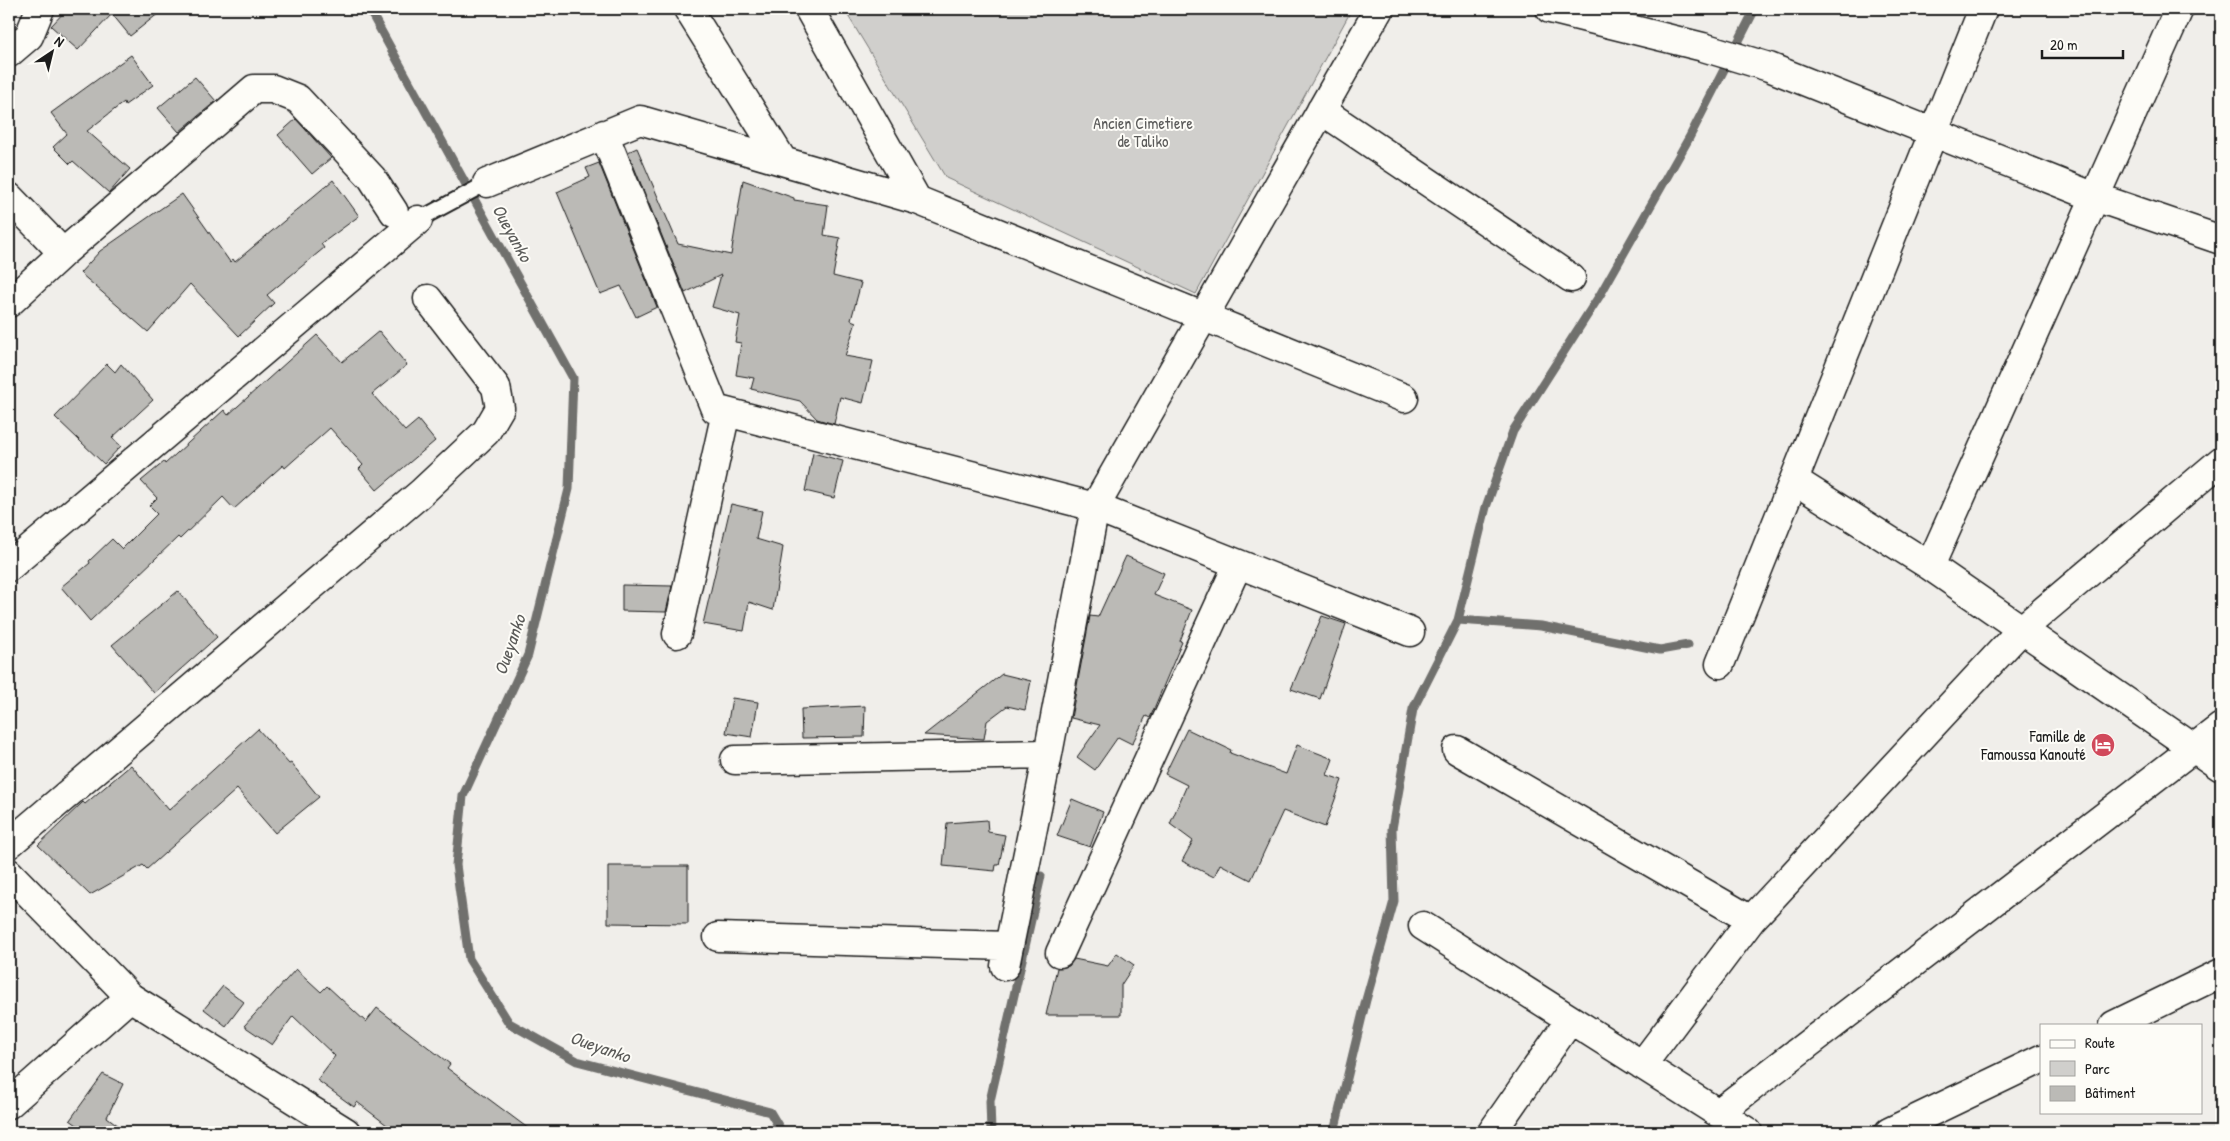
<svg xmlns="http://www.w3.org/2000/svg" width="2230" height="1141" viewBox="0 0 2230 1141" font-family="'Patrick Hand',sans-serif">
  <rect width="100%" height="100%" fill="#f0eeea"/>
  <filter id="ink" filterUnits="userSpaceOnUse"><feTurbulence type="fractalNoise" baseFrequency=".02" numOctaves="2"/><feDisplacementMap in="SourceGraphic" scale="10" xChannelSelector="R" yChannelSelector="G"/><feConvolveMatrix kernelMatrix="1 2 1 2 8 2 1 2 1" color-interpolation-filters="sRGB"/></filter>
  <g filter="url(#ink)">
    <path fill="#d0cfcc" stroke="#767674" d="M 844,9 L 1352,9 L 1196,294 L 946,178 Z"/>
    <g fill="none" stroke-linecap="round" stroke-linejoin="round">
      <path stroke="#706f6d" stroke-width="9" d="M 369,9 L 573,378 L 569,489 L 528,655 L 463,796 L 456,865 L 469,959 L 509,1023 L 577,1061 L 770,1112 L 782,1132
        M 1458,620 L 1541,626 L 1660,650 L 1688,645
        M 991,1132 L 990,1101 L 1041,876
        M 1334,1132 L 1366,1000 L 1394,901 L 1392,829 L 1413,709 L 1458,620 L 1486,507 L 1513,431 L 1600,295 L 1689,138 L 1755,9"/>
    </g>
    <path fill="#bbbab6" stroke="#1c1c1c" d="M 67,9 L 164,9 L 130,36 L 112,14 L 78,50 L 51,26 Z
      M 131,55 L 153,85 L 125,105 L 124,102 L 87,131 L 130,169 L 109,193 L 73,161 L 70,164 L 53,147 L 67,134 L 51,113 Z
      M 195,77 L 216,101 L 179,132 L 158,108 Z
      M 296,119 L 331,158 L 312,174 L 278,135 Z
      M 637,148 L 678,244 L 731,255 L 743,180 L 794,198 L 794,200 L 828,205 L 824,235 L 840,238 L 833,276 L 861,283 L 851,320 L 856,322 L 845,356 L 873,361 L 863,403 L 840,397 L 834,424 L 817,419 L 800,401 L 751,389 L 754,378 L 736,375 L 741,343 L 735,342 L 740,315 L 712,307 L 721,275 L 685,293 L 628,152 Z
      M 599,163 L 657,307 L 636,317 L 621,286 L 600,294 L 557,192 L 590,177 L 586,168 Z
      M 333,180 L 359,216 L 321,244 L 324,248 L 267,295 L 274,303 L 239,336 L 190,284 L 148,332 L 80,273 L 100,251 L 182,194 L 230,262 L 233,259 L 235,262 Z
      M 379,331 L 407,365 L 372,394 L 405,431 L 418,420 L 435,441 L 377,490 L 359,469 L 363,465 L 330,428 L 285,468 L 283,465 L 234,509 L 223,497 L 180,539 L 178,537 L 90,621 L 61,587 L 90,563 L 89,561 L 112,539 L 122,549 L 157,514 L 149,506 L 157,498 L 141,481 L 164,462 L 165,464 L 224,410 L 228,415 L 317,335 L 342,362 Z
      M 107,364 L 115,372 L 121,364 L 153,400 L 112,438 L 121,446 L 104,464 L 55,417 Z
      M 813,453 L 843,461 L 834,498 L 805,491 Z
      M 731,504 L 762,511 L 756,539 L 783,547 L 773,610 L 749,602 L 744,631 L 703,624 Z
      M 1126,556 L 1164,573 L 1154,595 L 1192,610 L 1180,641 L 1182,642 L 1150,718 L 1146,716 L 1132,744 L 1118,737 L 1095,770 L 1077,757 L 1100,725 L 1071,718 L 1090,616 L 1098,617 Z
      M 622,585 L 672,586 L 666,612 L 622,611 Z
      M 178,591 L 217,637 L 154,693 L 112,645 Z
      M 1322,616 L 1346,624 L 1320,699 L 1291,689 Z
      M 1002,674 L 1031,681 L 1025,710 L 1007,706 L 987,721 L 984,739 L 924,735 Z
      M 732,698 L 758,702 L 752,737 L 726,733 Z
      M 865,706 L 864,737 L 802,738 L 801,709 Z
      M 258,729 L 289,764 L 291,763 L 319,797 L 275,833 L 237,789 L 147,869 L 143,865 L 90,895 L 38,845 L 83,802 L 85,804 L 131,765 L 169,810 Z
      M 1187,729 L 1231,750 L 1230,753 L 1286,774 L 1297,745 L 1333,759 L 1327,775 L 1342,780 L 1325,827 L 1283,811 L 1251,880 L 1220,864 L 1214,877 L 1182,861 L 1193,841 L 1170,824 L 1187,785 L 1165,774 Z
      M 1072,799 L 1103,812 L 1090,847 L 1057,836 Z
      M 987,820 L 988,832 L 1005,835 L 999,865 L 996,865 L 995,871 L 943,866 L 947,823 Z
      M 608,866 L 688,866 L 688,924 L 608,923 Z
      M 1117,953 L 1134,965 L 1121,985 L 1121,1015 L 1046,1015 L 1057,968 L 1069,966 L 1074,959 L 1108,966 Z
      M 296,969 L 321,992 L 327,986 L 366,1022 L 377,1008 L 450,1064 L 447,1068 L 533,1132 L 396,1132 L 357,1102 L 354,1107 L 317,1080 L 335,1056 L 293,1016 L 272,1045 L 244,1026 Z
      M 223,986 L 244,1002 L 226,1026 L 204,1009 Z
      M 103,1074 L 123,1084 L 107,1117 L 127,1132 L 87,1132 L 70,1120 Z"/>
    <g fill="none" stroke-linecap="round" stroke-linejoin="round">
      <g stroke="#1c1c1c" stroke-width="18">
        <path id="service" d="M 418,220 L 487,183"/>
      </g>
      <g stroke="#1c1c1c" stroke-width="31">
        <path id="minor" d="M 688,9 L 783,161
          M 809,9 L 917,200
          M 1550,9 L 1703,47 L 1769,67 L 2095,197 L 2221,240
          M 9,53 L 29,36 L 40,9
          M 1321,110 L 1571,278
          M 604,134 L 715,409 L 1095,507 L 1410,632
          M 487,183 L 640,120 L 917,200 L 1404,398
          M 9,197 L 63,253 L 254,89 L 273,89 L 298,99 L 372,178 L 394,212
          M 9,303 L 63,253
          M 1794,480 L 1930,566 L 2221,767
          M 1930,566 L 2179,9
          M 9,567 L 418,220
          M 677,634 L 726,412
          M 1720,664 L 1983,9
          M 1457,750 L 1751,920
          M 735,760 L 1048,754
          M 9,844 L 421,493 L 486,432 L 500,408 L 496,387 L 428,299
          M 1423,926 L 1748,1132
          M 718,937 L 1008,946
          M 1060,953 L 1238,564
          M 1005,966 L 1048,754 L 1095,507 L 1379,9
          M 2114,1025 L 2221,973
          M 1642,1065 L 1751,920 L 2022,629 L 2221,461
          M 9,1104 L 130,997
          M 1718,1113 L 2221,727
          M 1492,1132 L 1570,1020
          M 1889,1132 L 2041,1059"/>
      </g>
      <g stroke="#1c1c1c" stroke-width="31">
        <path id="tertiary" d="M 9,873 L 130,997 L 346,1132"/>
      </g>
      <use href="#service" stroke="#fdfcf7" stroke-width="14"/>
      <use href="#minor" stroke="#fdfcf7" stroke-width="28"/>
      <use href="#tertiary" stroke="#fdfcf7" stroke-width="28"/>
    </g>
  </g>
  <defs>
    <g id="hotel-disc" transform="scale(1.25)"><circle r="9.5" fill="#d1495b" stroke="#fdfcf7"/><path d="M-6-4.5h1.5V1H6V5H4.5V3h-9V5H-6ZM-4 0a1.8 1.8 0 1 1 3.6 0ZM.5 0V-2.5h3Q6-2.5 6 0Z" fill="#fff"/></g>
  </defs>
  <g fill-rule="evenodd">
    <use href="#hotel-disc" x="2103" y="745"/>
  </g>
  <g text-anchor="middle" stroke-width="4" stroke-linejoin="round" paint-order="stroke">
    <g font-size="16" fill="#5b5b5a" stroke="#fdfcf7">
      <text x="1143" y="129">Ancien Cimetiere<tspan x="1143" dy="18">de Taliko</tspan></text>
    </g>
    <g font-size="16" fill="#1c1c1c" stroke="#fdfcf7" text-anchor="end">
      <text x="2086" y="742">Famille de<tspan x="2086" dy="18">Famoussa Kanouté</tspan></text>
    </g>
    <g font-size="18" font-style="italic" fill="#5b5b59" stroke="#fdfcf7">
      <text transform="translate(512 233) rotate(61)" y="6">Oueyanko</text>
      <text transform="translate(510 645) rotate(-71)" y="6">Oueyanko</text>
      <text transform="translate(600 1047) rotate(19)" y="6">Oueyanko</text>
    </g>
  </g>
  <rect width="2230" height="1141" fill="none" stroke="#fdfcf7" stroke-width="30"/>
  <rect x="15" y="15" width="2200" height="1111" fill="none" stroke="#1c1c1c" stroke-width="2" filter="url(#ink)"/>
  <rect x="2040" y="1024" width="162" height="90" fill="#fdfcf7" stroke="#a3a29f"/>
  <rect x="2050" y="1040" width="25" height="8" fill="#fdfcf7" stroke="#a3a29f"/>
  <text x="2085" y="1048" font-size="15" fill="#1c1c1c">Route</text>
  <rect x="2050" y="1061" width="25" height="15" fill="#d0cfcc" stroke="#a3a29f"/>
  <text x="2085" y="1074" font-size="15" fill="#1c1c1c">Parc</text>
  <rect x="2050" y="1086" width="25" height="15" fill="#bbbab6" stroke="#a3a29f"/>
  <text x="2085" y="1098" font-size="15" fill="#1c1c1c">Bâtiment</text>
  <g transform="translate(52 52) rotate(35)" stroke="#fdfcf7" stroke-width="4" paint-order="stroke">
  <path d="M0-4L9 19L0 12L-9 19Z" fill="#1c1c1c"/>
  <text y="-8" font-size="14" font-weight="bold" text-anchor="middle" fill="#1c1c1c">N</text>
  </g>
  <path d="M2042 50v8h81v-8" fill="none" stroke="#1c1c1c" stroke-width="2.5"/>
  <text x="2050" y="50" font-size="15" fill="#1c1c1c" stroke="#fdfcf7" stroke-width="4" paint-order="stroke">20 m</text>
</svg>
